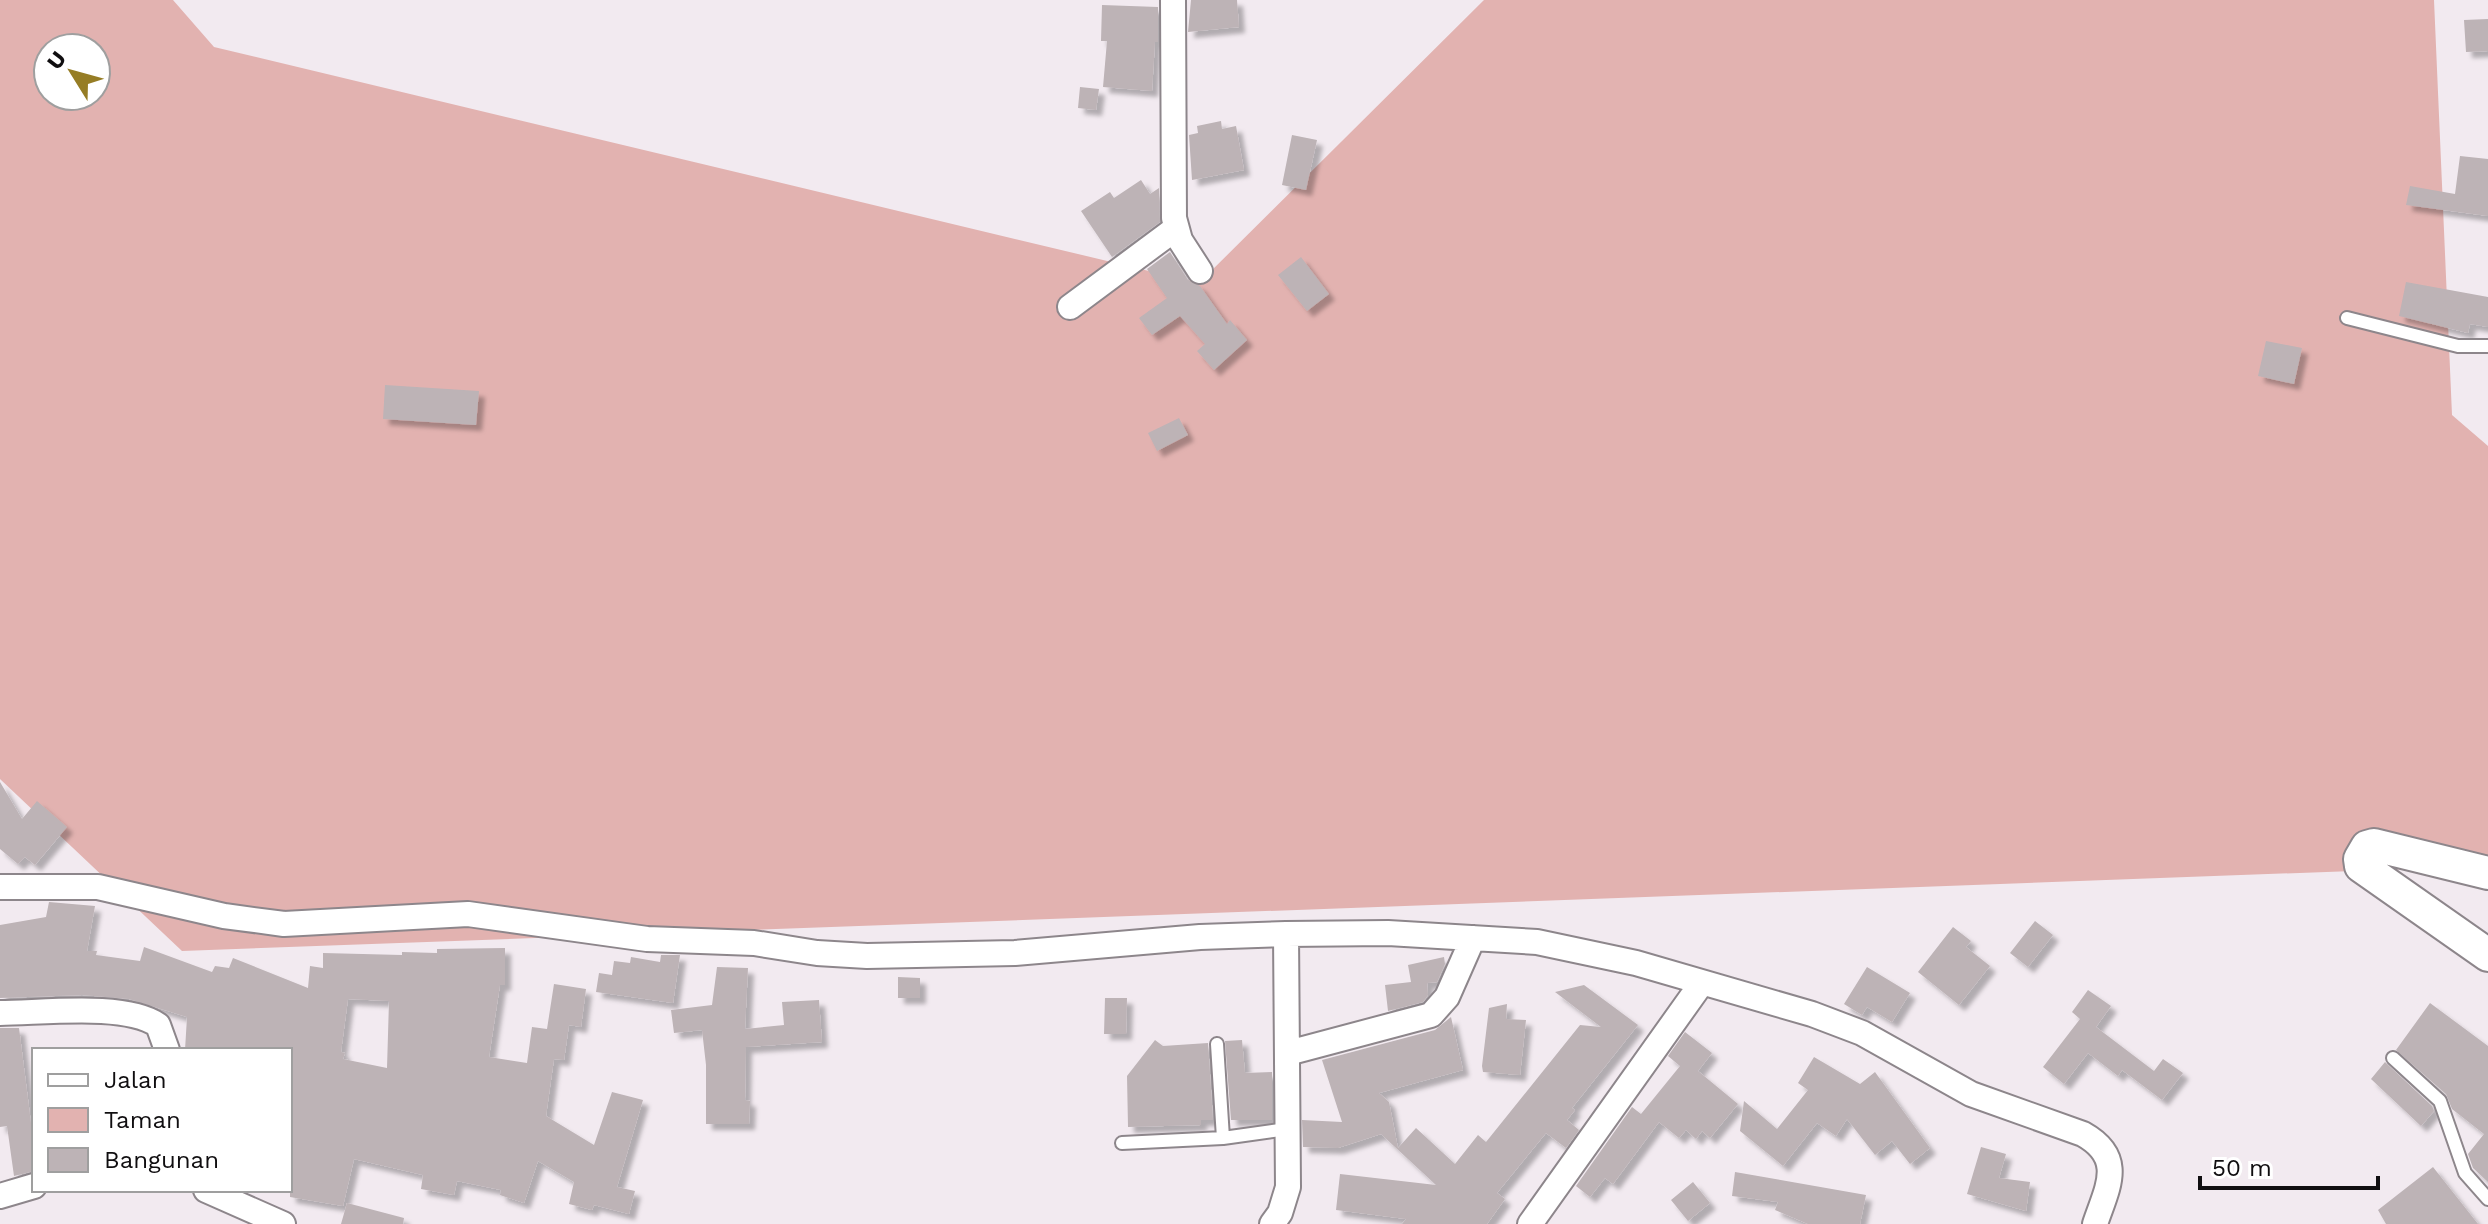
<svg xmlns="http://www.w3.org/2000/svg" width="2488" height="1224" viewBox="0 0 2488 1224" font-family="'Work Sans',sans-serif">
  <defs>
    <filter id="shadow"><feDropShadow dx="6" dy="6" stdDeviation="2" flood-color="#0004"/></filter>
  </defs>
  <rect width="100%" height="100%" fill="#f2eaf0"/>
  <path fill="#e2b2b0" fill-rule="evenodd" d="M 0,0 L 173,0 L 214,47 L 1199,283 L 1484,0 L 2434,0 L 2452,415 L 2488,446 L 2488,866 L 182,951 L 0,779 ZM 48,48 L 96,48 L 96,96 L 48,96 Z"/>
  <path fill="#bdb3b6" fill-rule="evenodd" filter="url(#shadow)" d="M 1191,0 L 1237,0 L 1239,27 L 1188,32 Z
    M 1102,5 L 1158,7 L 1158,42 L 1155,42 L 1152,91 L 1103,87 L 1107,41 L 1101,41 Z
    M 2488,19 L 2488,51 L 2466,52 L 2464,20 Z
    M 1080,87 L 1099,89 L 1096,110 L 1078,108 Z
    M 1221,121 L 1222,129 L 1236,126 L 1244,170 L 1192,180 L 1189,135 L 1198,133 L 1197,126 Z
    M 1292,135 L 1317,140 L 1306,190 L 1282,185 Z
    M 2460,156 L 2488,159 L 2488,216 L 2406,205 L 2410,186 L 2455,194 Z
    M 1141,180 L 1150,194 L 1159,188 L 1160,222 L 1112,257 L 1081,211 L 1110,192 L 1114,198 Z
    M 1170,252 L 1188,280 L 1200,286 L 1227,324 L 1230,320 L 1247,340 L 1214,370 L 1197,351 L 1205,344 L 1180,316 L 1152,335 L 1139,318 L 1167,298 L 1147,269 Z
    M 1301,257 L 1329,294 L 1307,311 L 1278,275 Z
    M 2406,282 L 2488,297 L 2488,327 L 2470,324 L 2468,333 L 2399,316 Z
    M 2266,341 L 2302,348 L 2294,384 L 2258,376 Z
    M 385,385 L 479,391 L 476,425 L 383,419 Z
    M 1179,418 L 1188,435 L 1157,451 L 1148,433 Z
    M 0,782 L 22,819 L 37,801 L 67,827 L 35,865 L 25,857 L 18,864 L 0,849 Z
    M 49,902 L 95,906 L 87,951 L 97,951 L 96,955 L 140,961 L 144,947 L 212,972 L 215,966 L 229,968 L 233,958 L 308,988 L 310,966 L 323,968 L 323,953 L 402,955 L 402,952 L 437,953 L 437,949 L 505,948 L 505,985 L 500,985 L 489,1057 L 527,1063 L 532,1027 L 547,1029 L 554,984 L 586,989 L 581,1027 L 569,1025 L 564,1060 L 554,1059 L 546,1116 L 594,1145 L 612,1092 L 643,1100 L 617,1187 L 635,1191 L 629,1214 L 594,1205 L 592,1210 L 569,1204 L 574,1182 L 538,1161 L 524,1203 L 500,1195 L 501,1190 L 457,1181 L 454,1195 L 421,1189 L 423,1175 L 354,1159 L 343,1206 L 290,1197 L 290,1050 L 185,1050 L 187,1017 L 129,999 L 82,995 L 0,998 L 0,925 L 46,917 ZM 348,999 L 389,1001 L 387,1068 L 343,1059 L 345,1053 L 341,1052 Z
    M 2035,921 L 2053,935 L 2028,967 L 2010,953 Z
    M 1953,927 L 1971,941 L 1966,947 L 1990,966 L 1959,1005 L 1918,972 Z
    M 661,955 L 680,955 L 673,1003 L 596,992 L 599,973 L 612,975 L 614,961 L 630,963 L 631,957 L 660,962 Z
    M 1444,957 L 1445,964 L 1437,982 L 1427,983 L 1428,995 L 1423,1002 L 1388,1011 L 1385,985 L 1411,982 L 1408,965 Z
    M 717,967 L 748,968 L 745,1029 L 784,1025 L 782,1002 L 819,1000 L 822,1042 L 746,1047 L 745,1100 L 750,1101 L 749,1124 L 706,1124 L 706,1065 L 702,1030 L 674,1033 L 671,1010 L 712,1005 Z
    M 1867,967 L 1910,993 L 1892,1022 L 1867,1007 L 1862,1015 L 1844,1004 Z
    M 898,977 L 920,978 L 920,998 L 898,998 Z
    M 1584,985 L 1638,1025 L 1572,1108 L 1575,1110 L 1567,1120 L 1579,1130 L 1566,1148 L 1546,1133 L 1497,1193 L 1505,1199 L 1487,1224 L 1402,1224 L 1406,1219 L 1336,1210 L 1340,1174 L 1436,1185 L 1381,1134 L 1338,1148 L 1303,1147 L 1302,1120 L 1342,1122 L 1322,1060 L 1435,1030 L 1451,1017 L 1463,1070 L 1379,1093 L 1389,1102 L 1398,1148 L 1416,1128 L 1455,1164 L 1478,1135 L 1486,1142 L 1580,1025 L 1601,1027 L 1555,992 Z
    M 2088,990 L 2111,1006 L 2096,1027 L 2154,1071 L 2163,1059 L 2183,1073 L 2162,1100 L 2122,1070 L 2118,1076 L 2088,1053 L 2064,1084 L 2043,1067 L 2080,1019 L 2072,1012 Z
    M 1105,998 L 1127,998 L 1126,1034 L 1104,1034 Z
    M 2430,1003 L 2488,1046 L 2488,1182 L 2473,1168 L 2468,1154 L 2484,1134 L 2452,1109 L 2446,1094 L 2396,1050 Z
    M 1507,1004 L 1506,1019 L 1526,1020 L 1520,1075 L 1483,1072 L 1482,1066 L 1489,1008 Z
    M 0,1028 L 19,1028 L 31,1123 L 34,1171 L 14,1176 L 7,1126 L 0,1127 Z
    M 1685,1032 L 1712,1053 L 1698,1071 L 1738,1104 L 1710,1138 L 1702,1131 L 1696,1139 L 1686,1130 L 1679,1138 L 1659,1122 L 1613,1184 L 1605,1178 L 1590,1197 L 1576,1186 L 1632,1107 L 1641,1114 L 1680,1066 L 1668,1056 Z
    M 1155,1040 L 1163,1046 L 1208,1043 L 1213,1120 L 1201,1120 L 1201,1125 L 1128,1127 L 1127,1076 Z
    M 1242,1040 L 1245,1073 L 1272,1072 L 1272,1120 L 1231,1120 L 1225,1041 Z
    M 1814,1057 L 1860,1084 L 1875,1072 L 1930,1148 L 1910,1164 L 1892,1141 L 1875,1155 L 1847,1119 L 1836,1136 L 1817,1123 L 1783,1166 L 1740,1131 L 1744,1101 L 1777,1129 L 1808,1090 L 1798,1083 Z
    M 2385,1062 L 2432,1106 L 2434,1111 L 2421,1126 L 2371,1079 Z
    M 1981,1147 L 2006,1154 L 1999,1178 L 2030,1182 L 2026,1211 L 1967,1194 Z
    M 2433,1167 L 2478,1224 L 2386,1224 L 2378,1210 Z
    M 1735,1172 L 1866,1195 L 1860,1224 L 1808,1224 L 1775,1210 L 1778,1202 L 1732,1196 Z
    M 1693,1182 L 1710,1203 L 1688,1221 L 1671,1200 Z
    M 347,1203 L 404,1218 L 403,1224 L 341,1224 Z"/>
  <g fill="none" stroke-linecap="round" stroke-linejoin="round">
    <g stroke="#8d868b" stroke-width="16">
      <path id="service" d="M 2347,318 L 2458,346 L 2488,346
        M 1217,1044 L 1223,1138
        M 2393,1058 L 2440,1101 L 2465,1173 L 2488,1199
        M 1122,1143 L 1223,1138 L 1287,1129"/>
    </g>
    <g stroke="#8d868b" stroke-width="28">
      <path id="minor" d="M 1173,0 L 1174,218 L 1180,240 L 1200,271
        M 1070,307 L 1175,229
        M 0,887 L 98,887 L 224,916 L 284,924 L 468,914 L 647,939 L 754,943 L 817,953 L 867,956 L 1015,953 L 1200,937 L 1286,934 L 1388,933 L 1537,942 L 1636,963 L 1812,1014 L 1862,1033 L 1971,1094 L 2083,1134 C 2126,1158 2107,1188 2095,1224
        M 0,1013 C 41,1013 125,1002 158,1025 L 167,1050
        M 1288,1053 L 1431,1015 L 1447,997 L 1473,938
        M 206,1190 L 283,1224
        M 0,1196 L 34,1186
        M 1272,1224 L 1280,1213 L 1288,1187 L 1286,934
        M 1530,1224 L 1701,984"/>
    </g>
    <g stroke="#8d868b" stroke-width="36">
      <path id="tertiary" d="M 2488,873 L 2374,845 L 2367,847 L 2360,859 L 2361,866 L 2488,955"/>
    </g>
    <use href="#service" stroke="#fff" stroke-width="12"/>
    <use href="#minor" stroke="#fff" stroke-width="24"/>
    <use href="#tertiary" stroke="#fff" stroke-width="32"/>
  </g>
  <rect x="32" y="1048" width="260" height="144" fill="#ffffff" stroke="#9f9f9f" stroke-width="2"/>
  <rect x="48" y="1074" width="40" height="12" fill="#ffffff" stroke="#9f9f9f" stroke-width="2"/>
  <text x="104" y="1088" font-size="24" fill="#100e10">Jalan</text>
  <rect x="48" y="1108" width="40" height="24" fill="#e2b2b0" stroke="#9f9f9f" stroke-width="2"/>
  <text x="104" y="1128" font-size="24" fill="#100e10">Taman</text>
  <rect x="48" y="1148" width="40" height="24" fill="#bdb3b6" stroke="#9f9f9f" stroke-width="2"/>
  <text x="104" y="1168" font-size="24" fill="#100e10">Bangunan</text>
  <g transform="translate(72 72) rotate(307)"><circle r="38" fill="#ffffff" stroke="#9f9f9f" stroke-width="2"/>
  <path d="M0-6L14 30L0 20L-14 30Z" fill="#967d25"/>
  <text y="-12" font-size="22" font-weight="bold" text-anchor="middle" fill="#100e10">U</text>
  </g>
  <path d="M2200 1176v12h178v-12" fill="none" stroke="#100e10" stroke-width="4"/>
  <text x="2212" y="1176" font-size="24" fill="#100e10" stroke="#ffffff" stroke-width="6" paint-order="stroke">50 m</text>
</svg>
